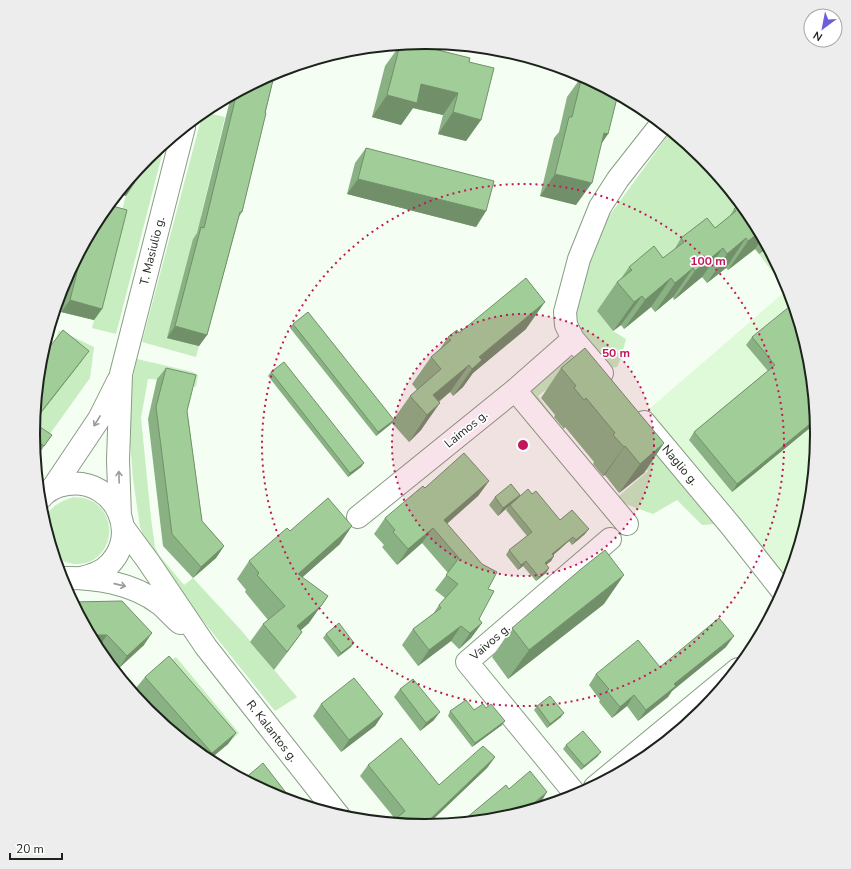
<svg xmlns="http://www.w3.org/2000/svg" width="851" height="869" viewBox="0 0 851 869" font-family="'Nunito Sans',sans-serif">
  <rect width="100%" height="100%" fill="#f5fef3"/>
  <path fill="#dffad9" d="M 789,288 L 810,358 L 818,435 L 810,511 L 789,581 L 648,410 Z"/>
  <path fill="#c7edc0" d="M 203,112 L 225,117 L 201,216 L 234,224 L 167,337 L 199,346 L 196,357 L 142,342 Z
    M 671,131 L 703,157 L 752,217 L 756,224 L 597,311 L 613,331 L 626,339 L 621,358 L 617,367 L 610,368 L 578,332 L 573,318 L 575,297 L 604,223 Z
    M 165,143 L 116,334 L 92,328 L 130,179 L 148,157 Z
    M 768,247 L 788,285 L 789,288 L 786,290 L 759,254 Z
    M 59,330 L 94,347 L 90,378 L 47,438 L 33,434 L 34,422 L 55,341 Z
    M 567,357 L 576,358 L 718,524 L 702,525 L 677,500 L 653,514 L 614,500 L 648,471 L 565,375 L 538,396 L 553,416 L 548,421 L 528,394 Z
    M 137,359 L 193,372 L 198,375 L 196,387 C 180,386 164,379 148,379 L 141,418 L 151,518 L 155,547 L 159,555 L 184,585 L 193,578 L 240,629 L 297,697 L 275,711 L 160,567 L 148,548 L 140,527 L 133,479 L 128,417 L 130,388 Z
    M 74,497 C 77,498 80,497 83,498 C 123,507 115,567 74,564 C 68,563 59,561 55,556 C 52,552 46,529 44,523 C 47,508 60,501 74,497 Z
    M 176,657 L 239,733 L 227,744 L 160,668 Z"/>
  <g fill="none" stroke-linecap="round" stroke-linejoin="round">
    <g stroke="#899d85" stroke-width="24">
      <path id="minor" d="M 602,373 L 573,339 L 566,325 L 565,312 L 579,259 L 600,207 L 618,179 L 662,123
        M 515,390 L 627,524
        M 644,422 L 731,526 L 784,593
        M 358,517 L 515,390 L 573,339
        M 595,787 L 738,669
        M 577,796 L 467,662 L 610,539"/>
    </g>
    <g stroke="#899d85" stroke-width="24">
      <path id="major" d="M 52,489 L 99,419 L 118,381
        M 39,500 C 46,491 57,485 68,484 C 117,478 143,539 104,569 C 97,574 89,576 81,578
        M 120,516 L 118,460 L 121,374 L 184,127
        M 123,527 L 148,561 L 206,647 L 339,816
        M 61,578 C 94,577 133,583 160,604 C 167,610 173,617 180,623"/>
    </g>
    <use href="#minor" stroke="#fff" stroke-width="22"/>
    <use href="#major" stroke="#fff" stroke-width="22"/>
  </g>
  <path fill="#8ab183" d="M 400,45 L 423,50 L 426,47 L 469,62 L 481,120 L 466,141 L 438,134 L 443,115 L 413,108 L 401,125 L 372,117 L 385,66 Z
    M 275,72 L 242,212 L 239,217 L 207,335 L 199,346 L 167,338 L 193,239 L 197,233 L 231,96 Z
    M 582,76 L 608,134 L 601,144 L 576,205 L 540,196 L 554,138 L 559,132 L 567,97 Z
    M 366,148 L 486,211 L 476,227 L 347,194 L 355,163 Z
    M 734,209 L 752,217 L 768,247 L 759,254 L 755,249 L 728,270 L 726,268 L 707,283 L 702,277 L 674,300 L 673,297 L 655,312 L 651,307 L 624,329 L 621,325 L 613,331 L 597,311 L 617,282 L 620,280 L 629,267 L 663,258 L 674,250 L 681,238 L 715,228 L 729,217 Z
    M 99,216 L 102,309 L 94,320 L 61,312 L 74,263 Z
    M 798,317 L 817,422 L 732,492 L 689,440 L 694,432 L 768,371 L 746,345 L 752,337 Z
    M 293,324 L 393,420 L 410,396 L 417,390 L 412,384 L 431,357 L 440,349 L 448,337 L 459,333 L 526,329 L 473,373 L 463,387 L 453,396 L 450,392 L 439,402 L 421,430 L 409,442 L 392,423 L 376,436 L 290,328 Z
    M 166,368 L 187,411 L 202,521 L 224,546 L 216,558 L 193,578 L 163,546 L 148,419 L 157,379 Z
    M 561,368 L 664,443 L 644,473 L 619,493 L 605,475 L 603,476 L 593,464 L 594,462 L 565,427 L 564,429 L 554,417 L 555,415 L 541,398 Z
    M 271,372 L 364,463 L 361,467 L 348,477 L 268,376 Z
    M 33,434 L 52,435 L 36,458 L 35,457 Z
    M 489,481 L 478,496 L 447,524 L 488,589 L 479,619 L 482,623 L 471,638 L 459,649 L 451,641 L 418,666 L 402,645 L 413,629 L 433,614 L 439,605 L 445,598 L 435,590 L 448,573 L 422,543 L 397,565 L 382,547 L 384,545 L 374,534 L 385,518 L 425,488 Z
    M 532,494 L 560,520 L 585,534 L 572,545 L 569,541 L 553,555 L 554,556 L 551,561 L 546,565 L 549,568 L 546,573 L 536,581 L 523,566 L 518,570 L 506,555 L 509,550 L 527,536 L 506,510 L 508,507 L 498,516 L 489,505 L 495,497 L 517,499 Z
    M 290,531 L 340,544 L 302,577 L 309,623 L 300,631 L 302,632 L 274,670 L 250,642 L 263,624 L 268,620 L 245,592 L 246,590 L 237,579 L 249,561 Z
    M 72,602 L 144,645 L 119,668 L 99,647 Z
    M 604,604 L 508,679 L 492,657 L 512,628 Z
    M 326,634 L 351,647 L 338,657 L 323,638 Z
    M 726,647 L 672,691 L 668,697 L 638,721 L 627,706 L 612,718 L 599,702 L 600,700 L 589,685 L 596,674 L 660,667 Z
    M 145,677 L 236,733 L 228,744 L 207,761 L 181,739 L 136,688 Z
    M 400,689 L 434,720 L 420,731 L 394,697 Z
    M 321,704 L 383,714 L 375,726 L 341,752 L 313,716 Z
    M 537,706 L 561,717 L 547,728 L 534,710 Z
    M 474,710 L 502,725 L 472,747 L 448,716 L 450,711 Z
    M 566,745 L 598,756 L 581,770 L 563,749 Z
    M 495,757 L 487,768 L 425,827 L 393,824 L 396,820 L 360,776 L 368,765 L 439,785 Z"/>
  <path fill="#71906a" d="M 421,84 L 458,93 L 443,115 L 413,108 L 401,125 L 372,117 L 387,95 Z
    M 453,112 L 481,120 L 466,141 L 438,134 Z
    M 604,133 L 608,134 L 593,156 Z
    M 555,174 L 592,183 L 576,205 L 540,196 Z
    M 358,179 L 486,211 L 476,227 L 347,194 Z
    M 127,182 L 134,184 L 126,196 L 118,194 Z
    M 760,232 L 763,237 L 755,249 L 728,270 L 748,241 Z
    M 746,238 L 726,268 L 707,283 L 727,254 Z
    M 766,244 L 768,247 L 759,254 Z
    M 723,248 L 702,277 L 674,300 L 695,271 Z
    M 693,268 L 673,297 L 655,312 L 675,283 Z
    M 671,278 L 651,307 L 624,329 L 645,300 Z
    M 642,296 L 621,325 L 613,331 L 634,302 Z
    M 70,300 L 102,309 L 94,320 L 61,312 Z
    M 545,302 L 526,329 L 473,373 L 463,387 L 453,396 L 472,369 L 479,357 Z
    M 175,326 L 207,335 L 199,346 L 167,338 Z
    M 89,351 L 81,362 L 34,422 L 34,421 Z
    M 469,365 L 450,392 L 425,412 L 433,395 Z
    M 440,403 L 421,430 L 409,442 L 427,415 Z
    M 816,419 L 817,422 L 732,492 L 737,484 Z
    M 394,420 L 391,424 L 376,436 L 378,432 Z
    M 664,443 L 644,473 L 619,493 L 640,464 Z
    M 625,446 L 605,475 L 603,476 L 624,447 Z
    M 364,463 L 361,467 L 348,477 L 350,473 Z
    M 489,481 L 478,496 L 437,532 L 444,520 Z
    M 520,495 L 514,503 L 510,505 L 508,507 L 498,516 L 503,508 Z
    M 352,526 L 340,544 L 286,592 L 298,574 Z
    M 433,528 L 422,543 L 397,565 L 408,549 Z
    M 589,529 L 585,534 L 572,545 L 576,540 Z
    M 573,537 L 569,541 L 549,559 L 552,554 Z
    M 224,546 L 216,558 L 193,578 L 201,567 Z
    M 554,556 L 551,561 L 542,568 L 545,563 Z
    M 526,561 L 523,566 L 518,570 L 521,565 Z
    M 549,568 L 546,573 L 536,581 L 539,577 Z
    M 624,575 L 604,604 L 508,679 L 529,650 Z
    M 328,596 L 309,623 L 284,644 L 297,626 Z
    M 482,623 L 471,638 L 459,649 L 470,633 Z
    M 461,626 L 451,641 L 418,666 L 429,650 Z
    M 302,632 L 289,650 L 274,670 L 287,652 Z
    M 152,633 L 144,645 L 119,668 L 127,656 Z
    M 90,635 L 107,635 L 99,647 L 96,647 Z
    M 734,636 L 726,647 L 672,691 L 668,697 L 638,721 L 646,710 L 674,684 Z
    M 354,643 L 351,647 L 338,657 L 341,653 Z
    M 634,695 L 627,706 L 612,718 L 620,707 Z
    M 440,712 L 434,720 L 420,731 L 426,723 Z
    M 564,713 L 561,717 L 547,728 L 550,724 Z
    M 383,714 L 375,726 L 341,752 L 349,740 Z
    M 505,721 L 502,725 L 472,747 L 475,743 Z
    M 236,733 L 228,744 L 208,761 L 207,761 L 212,753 Z
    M 601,752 L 598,756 L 581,770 L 584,766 Z
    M 495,757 L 487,768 L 425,827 L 422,827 Z
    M 547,792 L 540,804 L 531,811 L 522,813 Z"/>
  <path fill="#a1ce98" stroke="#71906a" d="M 401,44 L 425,50 L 426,47 L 470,58 L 469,62 L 494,68 L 481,120 L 453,112 L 458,93 L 421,84 L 417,103 L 387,95 L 400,45 Z
    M 275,72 L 265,113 L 266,113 L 242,212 L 240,212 L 207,335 L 175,326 L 201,227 L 204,228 L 237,92 Z
    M 582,76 L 618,94 L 608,134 L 604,133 L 592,183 L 555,174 L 569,117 L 572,117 Z
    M 366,148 L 494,181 L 486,211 L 358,179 Z
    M 138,169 L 134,184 L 127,182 Z
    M 741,203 L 752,217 L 760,232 L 748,241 L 746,238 L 727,254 L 723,248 L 695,271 L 693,268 L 675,283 L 671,278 L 645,300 L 642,296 L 634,302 L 617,282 L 632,270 L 629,267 L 654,246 L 663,258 L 684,242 L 681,238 L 707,218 L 715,228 L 736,211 L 734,209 Z
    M 109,205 L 127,210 L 102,309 L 70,300 L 84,245 L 99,216 Z
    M 526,278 L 545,302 L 479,357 L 482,360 L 472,369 L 469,365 L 433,395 L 440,403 L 427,415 L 410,396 L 441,369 L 431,357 L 451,340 L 448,337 L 457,330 L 459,333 Z
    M 789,307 L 798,316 L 810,358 L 816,419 L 737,484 L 694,432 L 775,365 L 752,337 Z
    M 308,312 L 394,420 L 378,432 L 293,324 Z
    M 63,330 L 89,351 L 34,421 L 40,359 Z
    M 585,348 L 664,443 L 640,464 L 625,446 L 624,447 L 613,435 L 615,433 L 586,398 L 584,400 L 574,388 L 576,386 L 561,368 Z
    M 284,362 L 364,463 L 350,473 L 271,372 Z
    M 166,368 L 196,375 L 187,411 L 202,521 L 224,546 L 201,567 L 172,534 L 156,407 Z
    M 34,423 L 52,435 L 44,446 L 33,438 L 33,434 Z
    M 464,453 L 489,481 L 444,520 L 482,564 L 497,572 L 488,589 L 494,591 L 479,619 L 482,623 L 470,633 L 461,626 L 429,650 L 413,629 L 441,608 L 439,605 L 458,584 L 446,575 L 459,558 L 433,528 L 408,549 L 393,532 L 395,530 L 385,518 L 423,486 L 425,488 Z
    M 511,484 L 520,495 L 503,508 L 495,497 Z
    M 528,489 L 532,494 L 536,491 L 560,520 L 572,510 L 589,529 L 576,540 L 573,537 L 552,554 L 554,556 L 545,563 L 549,568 L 539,577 L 526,561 L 521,565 L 509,550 L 532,532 L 510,505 Z
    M 328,498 L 352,526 L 298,574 L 328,596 L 321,606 L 297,626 L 302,632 L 287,652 L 263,624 L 285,606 L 257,575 L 259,573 L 249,561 L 287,528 L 290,531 Z
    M 605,550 L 624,575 L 529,650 L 512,628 L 581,569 Z
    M 122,601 L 152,633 L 127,656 L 107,635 L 90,635 L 72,602 Z
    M 719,618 L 734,636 L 674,684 L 676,686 L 646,710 L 634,695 L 620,707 L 607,691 L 609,689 L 596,674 L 638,640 L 660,667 Z
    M 339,623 L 354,643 L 341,653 L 326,634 Z
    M 169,656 L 236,733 L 212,753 L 145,677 Z
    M 354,678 L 383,714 L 349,740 L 321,704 Z
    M 413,679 L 440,712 L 426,723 L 400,689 Z
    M 550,696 L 564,713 L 550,724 L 537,706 Z
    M 466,700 L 474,710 L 483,704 L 486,708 L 491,704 L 505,721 L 475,743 L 450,711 Z
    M 583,731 L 601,752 L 584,766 L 566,745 Z
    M 401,738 L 439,785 L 483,746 L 495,757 L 422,827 L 404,825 L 398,817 L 405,811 L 368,765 Z
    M 263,763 L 294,803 L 275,797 L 243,780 Z
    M 530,771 L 547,792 L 522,813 L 502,820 L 459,824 L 506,785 L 509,789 Z"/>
  <defs><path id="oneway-shaft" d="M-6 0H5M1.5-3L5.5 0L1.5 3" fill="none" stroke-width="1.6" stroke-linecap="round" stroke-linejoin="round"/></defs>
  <g stroke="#999c98">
    <use href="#oneway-shaft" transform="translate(97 421) rotate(122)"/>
    <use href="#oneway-shaft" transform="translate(119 477) rotate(-92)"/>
    <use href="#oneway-shaft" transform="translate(120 585) rotate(13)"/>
  </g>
  <circle cx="523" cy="445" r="131" fill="#c2185b" fill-opacity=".12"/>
  <g fill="none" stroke="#c2185b" stroke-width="2" stroke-dasharray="2 4">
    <circle cx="523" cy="445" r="131"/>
    <circle cx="523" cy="445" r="261"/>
  </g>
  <g text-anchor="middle" stroke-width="3.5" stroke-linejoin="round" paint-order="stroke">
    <g font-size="12" fill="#1c231a" stroke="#fff">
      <text transform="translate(152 251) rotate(-76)" y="4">T. Masiulio g.</text>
      <text transform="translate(466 429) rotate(-39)" y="4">Laimos g.</text>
      <text transform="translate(680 465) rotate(50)" y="4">Naglio g.</text>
      <text transform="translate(490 642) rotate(-41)" y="4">Vaivos g.</text>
      <text transform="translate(272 731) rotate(52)" y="4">R. Kalantos g.</text>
    </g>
  </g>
  <path d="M0 0H851V869H0ZM40 434a385 385 0 1 1 770 0a385 385 0 1 1-770 0Z" fill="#ededed" fill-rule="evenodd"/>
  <path fill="none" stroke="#1c231a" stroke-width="2" d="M40 434a385 385 0 1 1 770 0a385 385 0 1 1-770 0Z"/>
  <circle cx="523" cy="445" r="6" fill="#c2185b" stroke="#fff" stroke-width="2"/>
  <g font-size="12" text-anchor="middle" font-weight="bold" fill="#c2185b" stroke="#fff" stroke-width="3.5" stroke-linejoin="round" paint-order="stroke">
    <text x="708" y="265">100 m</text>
    <text x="616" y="357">50 m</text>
  </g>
  <g transform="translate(823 28) rotate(212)"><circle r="19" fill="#ffffff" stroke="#a4a7a3"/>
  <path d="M0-3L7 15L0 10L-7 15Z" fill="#6c5fd9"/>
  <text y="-6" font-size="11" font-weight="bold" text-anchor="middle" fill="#1c231a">N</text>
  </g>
  <path d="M10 853v6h52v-6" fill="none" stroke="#1c231a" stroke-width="2"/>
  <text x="16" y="853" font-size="12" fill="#1c231a" stroke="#ffffff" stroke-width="3" paint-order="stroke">20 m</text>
</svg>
